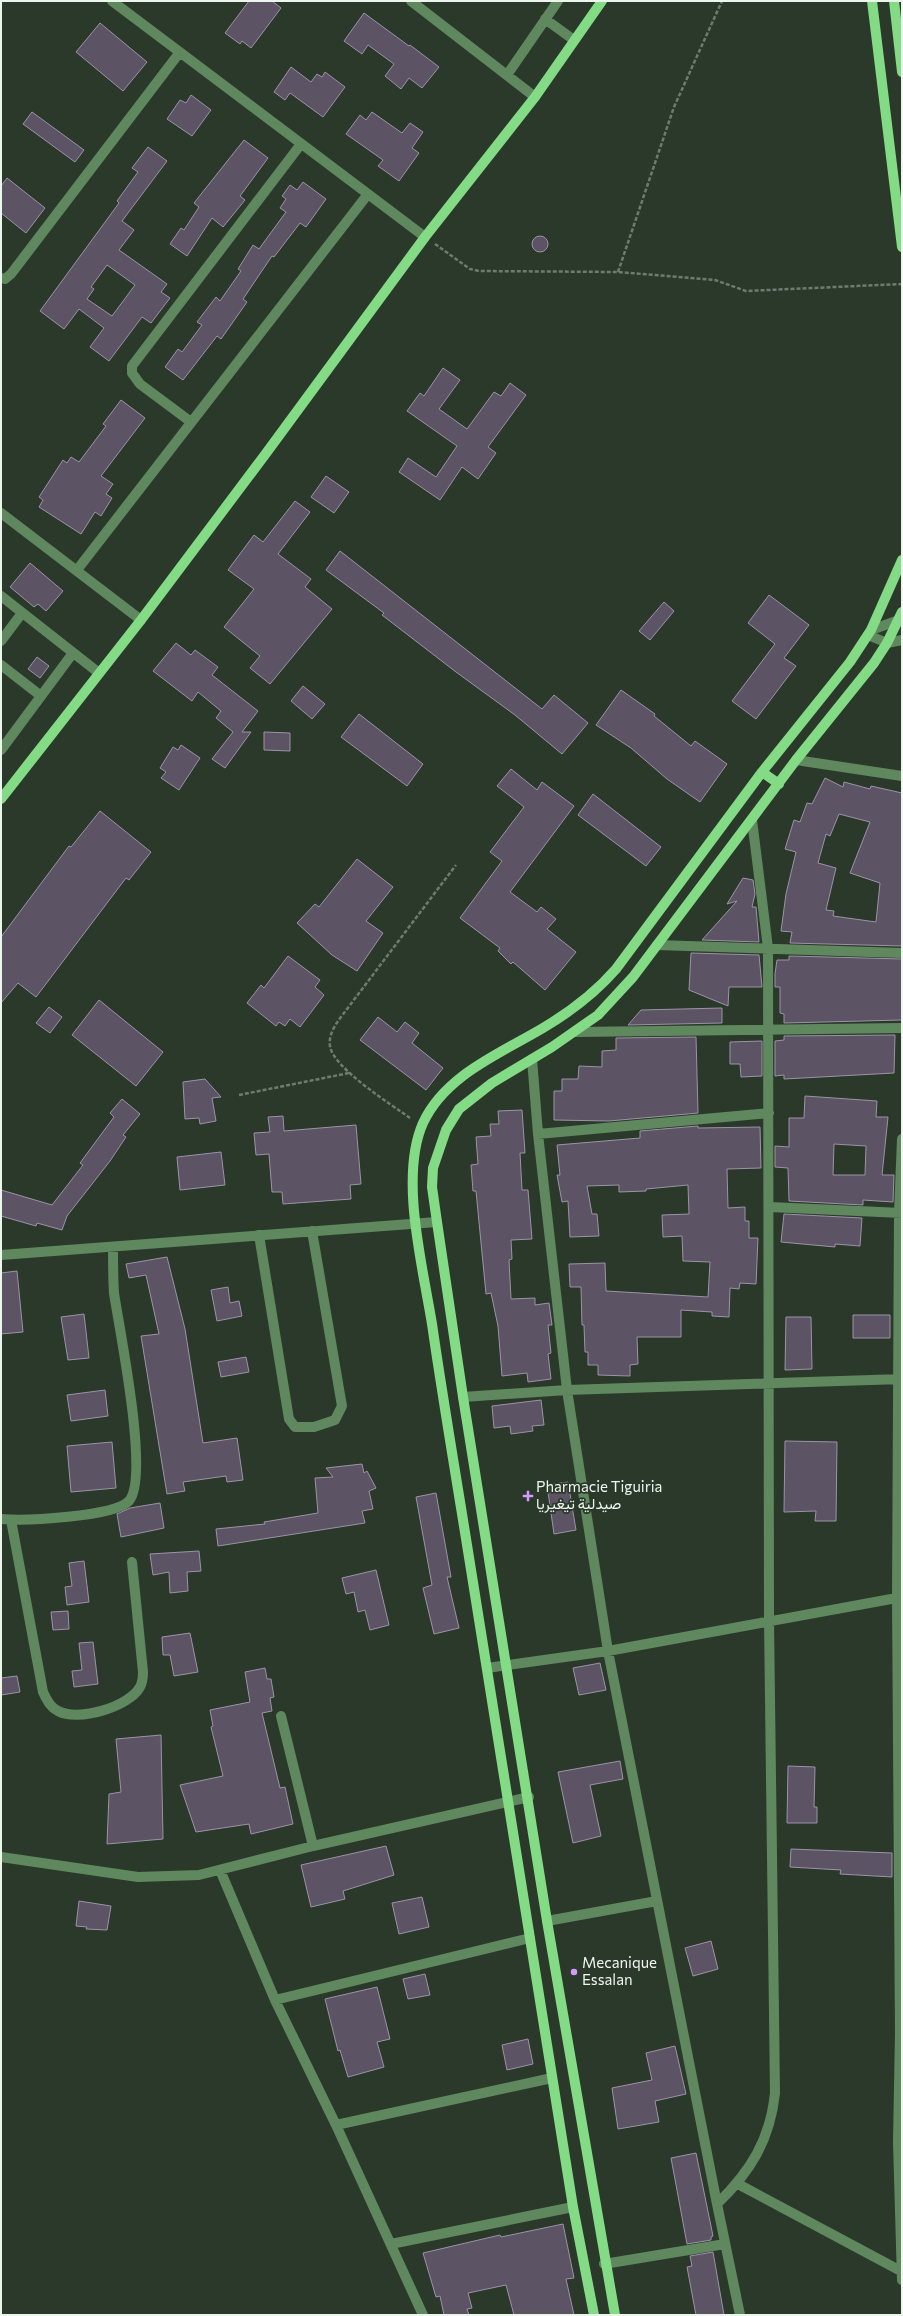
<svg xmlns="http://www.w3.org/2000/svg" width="903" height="2316" viewBox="0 0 903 2316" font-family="Commissioner,Vazirmatn,sans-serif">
  <rect width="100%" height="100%" fill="#2b392b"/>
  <path fill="#5c5365" stroke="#9c93a7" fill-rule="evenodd" d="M 249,1 L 272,1 L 281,8 L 251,48 L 242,41 L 240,44 L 225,33 Z
    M 364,13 L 409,46 L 410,45 L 439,67 L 422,88 L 409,78 L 401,89 L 385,76 L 394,64 L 368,45 L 362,54 L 344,41 Z
    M 100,23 L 147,62 L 123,91 L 76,52 Z
    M 291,67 L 311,82 L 317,74 L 322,77 L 325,72 L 345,87 L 323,117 L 290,93 L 285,100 L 274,92 Z
    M 191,95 L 211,110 L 192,136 L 167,119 L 180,100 L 186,103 Z
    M 32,112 L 84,150 L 75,162 L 23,124 Z
    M 372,112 L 402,133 L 410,123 L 423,132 L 412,148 L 419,153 L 399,181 L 378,166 L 383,160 L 346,134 L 360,115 L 366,120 Z
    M 244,140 L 268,158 L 240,196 L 245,200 L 223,227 L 212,218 L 187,256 L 170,244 L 181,228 L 184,230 L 199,207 L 194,203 Z
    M 148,147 L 167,161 L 122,221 L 134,230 L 119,250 L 167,284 L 161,292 L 170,298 L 151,323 L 142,317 L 109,361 L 90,347 L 104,328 L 79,309 L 64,329 L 40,311 L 119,203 L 117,201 L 138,172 L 132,168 ZM 107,265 L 135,285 L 112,316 L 87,299 L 94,289 L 91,287 Z
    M 7,178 L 45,208 L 26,233 L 1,213 L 1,186 Z
    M 303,182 L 326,199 L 306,227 L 300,223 L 274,257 L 272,256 L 243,299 L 247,302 L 221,339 L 217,336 L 183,380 L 165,367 L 178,349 L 182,352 L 202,325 L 197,322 L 216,297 L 220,301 L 241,271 L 238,269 L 253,245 L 259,249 L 286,212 L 280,208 L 286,199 L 282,196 L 290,185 L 297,190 Z
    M532 244a8 8 0 1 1 16 0a8 8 0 1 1-16 0Z
    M 443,368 L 460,380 L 439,409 L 467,429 L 494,392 L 501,396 L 510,383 L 526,395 L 488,447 L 496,453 L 478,479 L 462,467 L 440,500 L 399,472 L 408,458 L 436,477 L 457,446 L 407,411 L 420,393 L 424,396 Z
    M 121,400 L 145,418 L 101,476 L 113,484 L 106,494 L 112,498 L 101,516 L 95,512 L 81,534 L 39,507 L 43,500 L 39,497 L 63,460 L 67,463 L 71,457 L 79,462 L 106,426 L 103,424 Z
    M 326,476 L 349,492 L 334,513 L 311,497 Z
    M 295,501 L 310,512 L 278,554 L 311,579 L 305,587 L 332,609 L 270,684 L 250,668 L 260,656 L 224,627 L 254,589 L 228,570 L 254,535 L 263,542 Z
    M 340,551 L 542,709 L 554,695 L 588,723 L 562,754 L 515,715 L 456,672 L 382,615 L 384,613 L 326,570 Z
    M 30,563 L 63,591 L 46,611 L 38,604 L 34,607 L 10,587 Z
    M 769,595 L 809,625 L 784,658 L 796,666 L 756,719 L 732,701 L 775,644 L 748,623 Z
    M 664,602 L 674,611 L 650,640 L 639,631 Z
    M 176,643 L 191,655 L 195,650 L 218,667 L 212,675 L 258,711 L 242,732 L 251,732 L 225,768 L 212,759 L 233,732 L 216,718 L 221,711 L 198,692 L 192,701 L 153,671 Z
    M 37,657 L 49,666 L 40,678 L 28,669 Z
    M 303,686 L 325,704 L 312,719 L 291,701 Z
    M 621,690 L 655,714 L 654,716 L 691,746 L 695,741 L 727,764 L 700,802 L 667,779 L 631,748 L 596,725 Z
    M 359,714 L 423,764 L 407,786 L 341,737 Z
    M 264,732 L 290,733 L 290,751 L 264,750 Z
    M 181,745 L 200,758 L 179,790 L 161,778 L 166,772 L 160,768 L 173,747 L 178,750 Z
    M 511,769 L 537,790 L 542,782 L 574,806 L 510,892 L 537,912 L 541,907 L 556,919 L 547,929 L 576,952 L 545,990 L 513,962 L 511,964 L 498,951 L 500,948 L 460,918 L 502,861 L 490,852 L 524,807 L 497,786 Z
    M 825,778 L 843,787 L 844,782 L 870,789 L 871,786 L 902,793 L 902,946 L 790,943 L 792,932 L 781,931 L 786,894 L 796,852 L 785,849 L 794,820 L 800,822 L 807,803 L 812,804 ZM 839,814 L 870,822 L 850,873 L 880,883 L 876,922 L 833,916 L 834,911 L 826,910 L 836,868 L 818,863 L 826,834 L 830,836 Z
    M 593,794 L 661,847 L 646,866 L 578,815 Z
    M 100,811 L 151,852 L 129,880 L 126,878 L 36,997 L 18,983 L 1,1003 L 1,937 L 69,846 L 71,847 Z
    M 357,859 L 393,887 L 366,921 L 383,933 L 357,971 L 332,955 L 297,923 L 315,904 L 319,907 Z
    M 743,878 L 753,880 L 755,894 L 752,907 L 756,907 L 759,942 L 702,940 L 737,901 L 727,904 Z
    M 691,953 L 759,955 L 762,987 L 729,987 L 728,1006 L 689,990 Z
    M 288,956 L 320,980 L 315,987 L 324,995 L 300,1027 L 290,1019 L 285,1026 L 279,1022 L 276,1026 L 247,1003 L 261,985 L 264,988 Z
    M 789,956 L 902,959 L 902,1020 L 784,1023 L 784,1014 L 780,1013 L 780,987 L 775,987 L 775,974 L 777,960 L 789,960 Z
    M 99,1000 L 163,1052 L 136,1086 L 72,1035 Z
    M 49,1007 L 62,1017 L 50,1033 L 36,1023 Z
    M 722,1008 L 722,1023 L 628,1025 L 641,1010 Z
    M 378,1017 L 397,1032 L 405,1022 L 419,1033 L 412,1043 L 443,1068 L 426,1090 L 360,1040 Z
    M 895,1035 L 894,1073 L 784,1079 L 784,1075 L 775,1076 L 775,1041 L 784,1040 L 784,1036 Z
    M 696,1037 L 698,1113 L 609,1121 L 554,1120 L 554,1091 L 562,1091 L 562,1079 L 578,1079 L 579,1066 L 602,1067 L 602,1051 L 616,1050 L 616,1038 Z
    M 762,1041 L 762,1076 L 741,1077 L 740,1064 L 730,1064 L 730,1042 Z
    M 205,1079 L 221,1097 L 212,1098 L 216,1121 L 200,1124 L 199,1118 L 185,1119 L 183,1082 Z
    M 805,1096 L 877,1101 L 876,1117 L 888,1117 L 882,1175 L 894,1175 L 893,1202 L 863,1200 L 863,1205 L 789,1201 L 788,1168 L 775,1167 L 775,1146 L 789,1147 L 789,1118 L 804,1118 ZM 834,1144 L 866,1146 L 865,1175 L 833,1175 Z
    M 122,1099 L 140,1114 L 123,1135 L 126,1137 L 110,1161 L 67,1216 L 62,1230 L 37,1223 L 36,1226 L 1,1216 L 1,1190 L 52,1205 L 83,1165 L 80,1163 L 114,1117 L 110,1113 Z
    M 522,1110 L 525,1153 L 520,1153 L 522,1190 L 528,1190 L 532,1239 L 511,1240 L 512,1259 L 509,1260 L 511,1299 L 535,1298 L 535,1305 L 549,1303 L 552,1325 L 548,1325 L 551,1353 L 548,1354 L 551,1379 L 528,1382 L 527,1373 L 502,1376 L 498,1326 L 491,1293 L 486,1294 L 476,1191 L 473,1191 L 471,1165 L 478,1164 L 476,1137 L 491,1136 L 490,1124 L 499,1124 L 498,1111 Z
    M 283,1116 L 284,1131 L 356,1125 L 361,1184 L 350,1185 L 351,1199 L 283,1204 L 282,1192 L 272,1192 L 269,1154 L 256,1155 L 254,1133 L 270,1132 L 268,1117 Z
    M 698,1126 L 698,1128 L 760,1127 L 761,1168 L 727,1169 L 728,1208 L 745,1207 L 745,1221 L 749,1221 L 749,1238 L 758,1238 L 756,1284 L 740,1283 L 739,1289 L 730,1288 L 729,1317 L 712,1316 L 712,1312 L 681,1310 L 681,1337 L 637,1337 L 638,1364 L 630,1365 L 630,1376 L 598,1375 L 598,1365 L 588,1365 L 588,1352 L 585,1352 L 584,1325 L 582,1325 L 581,1287 L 570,1287 L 569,1264 L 605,1263 L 606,1291 L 708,1297 L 710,1262 L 683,1261 L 682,1236 L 663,1237 L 662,1215 L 689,1214 L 688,1185 L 646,1189 L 646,1191 L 619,1192 L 619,1185 L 587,1186 L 592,1214 L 597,1214 L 599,1236 L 570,1237 L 568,1201 L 562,1202 L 557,1175 L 560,1175 L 557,1145 L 640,1138 L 640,1131 Z
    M 221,1152 L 225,1185 L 180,1190 L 177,1157 Z
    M 784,1214 L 862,1218 L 860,1246 L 835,1244 L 835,1247 L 781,1242 Z
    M 167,1257 L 185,1329 L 203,1443 L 237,1438 L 243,1480 L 227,1482 L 226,1476 L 183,1482 L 185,1491 L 167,1494 L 141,1336 L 159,1334 L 146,1275 L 129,1278 L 126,1264 Z
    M 17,1271 L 23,1332 L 1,1334 L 1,1273 Z
    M 228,1287 L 230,1303 L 239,1301 L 242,1316 L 217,1321 L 211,1290 Z
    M 84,1314 L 89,1358 L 68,1360 L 61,1317 Z
    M 853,1315 L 890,1315 L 890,1338 L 853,1338 Z
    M 786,1317 L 811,1317 L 812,1369 L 785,1370 Z
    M 246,1357 L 249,1372 L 221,1377 L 218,1362 Z
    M 105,1390 L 108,1416 L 71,1421 L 67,1395 Z
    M 541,1400 L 544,1425 L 532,1426 L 533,1431 L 511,1434 L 510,1426 L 494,1428 L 492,1406 Z
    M 785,1441 L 837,1442 L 836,1521 L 815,1521 L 816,1511 L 784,1512 Z
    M 112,1442 L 116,1488 L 71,1492 L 67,1446 Z
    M 362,1464 L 364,1473 L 367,1471 L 376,1488 L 369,1491 L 373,1509 L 362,1511 L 365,1523 L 218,1546 L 216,1529 L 265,1524 L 264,1522 L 318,1513 L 315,1478 L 333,1477 L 326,1468 Z
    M 568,1482 L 576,1530 L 554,1534 L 547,1485 Z
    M 436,1493 L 451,1577 L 447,1577 L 459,1628 L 434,1634 L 423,1588 L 432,1585 L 416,1497 Z
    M 160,1503 L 164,1528 L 121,1537 L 117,1514 L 130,1508 Z
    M 199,1551 L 201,1571 L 187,1572 L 188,1591 L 170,1593 L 169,1572 L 153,1575 L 150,1554 Z
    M 84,1561 L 89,1602 L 67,1605 L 65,1587 L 72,1586 L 69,1563 Z
    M 376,1570 L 389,1625 L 370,1630 L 365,1610 L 358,1612 L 354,1592 L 346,1594 L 342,1578 Z
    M 68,1611 L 69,1629 L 53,1630 L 51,1612 Z
    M 190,1633 L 198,1672 L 174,1676 L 170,1655 L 163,1655 L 162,1637 Z
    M 93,1642 L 98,1684 L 74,1687 L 72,1671 L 82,1670 L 79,1643 Z
    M 600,1663 L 606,1690 L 579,1695 L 573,1668 Z
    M 265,1668 L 267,1679 L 271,1679 L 274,1697 L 270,1698 L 272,1711 L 262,1713 L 280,1788 L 285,1787 L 293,1824 L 251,1834 L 249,1824 L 196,1832 L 180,1785 L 223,1776 L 211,1727 L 213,1726 L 210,1710 L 250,1702 L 245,1672 Z
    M 17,1676 L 20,1692 L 1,1695 L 1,1678 Z
    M 161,1735 L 163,1839 L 107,1844 L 109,1794 L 121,1792 L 116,1739 Z
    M 620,1761 L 623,1779 L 590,1785 L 601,1836 L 573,1843 L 558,1772 Z
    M 788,1766 L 815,1767 L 814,1807 L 817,1807 L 817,1823 L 787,1823 Z
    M 386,1846 L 394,1875 L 343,1891 L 345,1899 L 311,1907 L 301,1865 Z
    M 791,1849 L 892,1853 L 892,1877 L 840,1874 L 841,1870 L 790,1867 Z
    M 422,1897 L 429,1927 L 399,1934 L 392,1903 Z
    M 79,1901 L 111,1906 L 107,1930 L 86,1929 L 87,1927 L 76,1926 Z
    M 711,1941 L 718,1969 L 693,1976 L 685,1948 Z
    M 425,1974 L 430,1995 L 408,1999 L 403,1979 Z
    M 377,1987 L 390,2039 L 377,2042 L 384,2067 L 348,2077 L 340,2050 L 338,2051 L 325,1999 Z
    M 528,2039 L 533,2064 L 507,2070 L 502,2045 Z
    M 675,2046 L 686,2094 L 655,2101 L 659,2122 L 618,2129 L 612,2088 L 652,2080 L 646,2053 Z
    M 696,2153 L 713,2236 L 711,2237 L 711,2240 L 687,2244 L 671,2158 Z
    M 563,2224 L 574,2278 L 566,2279 L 574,2315 L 514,2315 L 506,2285 L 468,2293 L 472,2308 L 467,2309 L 469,2315 L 444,2315 L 440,2296 L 436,2297 L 423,2253 L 500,2235 L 501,2237 Z
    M 713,2252 L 724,2315 L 696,2315 L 687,2267 L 692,2266 L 690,2256 Z"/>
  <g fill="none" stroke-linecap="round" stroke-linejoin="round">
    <path stroke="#6f7b6f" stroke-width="2.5" stroke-dasharray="4 2" stroke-linecap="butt" d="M 435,244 L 470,269 L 479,271 L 618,272 L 715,280 L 746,291 L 902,284
      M 618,272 L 674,107 L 722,1
      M 239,1095 L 349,1073
      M 410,1118 C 392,1105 333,1068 330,1046 C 328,1034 337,1022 344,1013 L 456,865"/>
    <path stroke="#5f885f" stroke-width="10" d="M 112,1 L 425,237
      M 411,1 L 535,97
      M 545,19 L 574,40
      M 507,75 L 558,1
      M 1,278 L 5,279 L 11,274 L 180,52
      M 191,422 L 140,384 L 132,373 L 132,366 L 301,144
      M 1,513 L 141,620
      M 77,570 L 368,194
      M 1,596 L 99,673
      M 871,630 L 902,619
      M 868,635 L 887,643 L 902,640
      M 1,641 L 22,613
      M 1,665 L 41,696
      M 1,750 L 73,653
      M 796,760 L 902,776
      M 657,945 L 902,953
      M 575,1032 L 902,1028
      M 532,1059 L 538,1134 L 567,1390 L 608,1651 L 717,2204
      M 538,1134 L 769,1113
      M 902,1139 L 899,1213 L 897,1598 L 900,2032 L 898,2142 L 902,2280
      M 769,1207 L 902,1213
      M 259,1235 L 289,1419 L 295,1427 L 314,1427 L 335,1420 L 342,1406 L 312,1231
      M 1,1255 L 437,1222
      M 463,1397 L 567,1390 L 902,1379
      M 1,1519 C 24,1521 114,1517 129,1501 C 150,1477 119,1328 114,1293 C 113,1278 113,1262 113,1247
      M 11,1520 L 43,1692 C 47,1700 50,1707 58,1711 C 78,1722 129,1707 140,1687 C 143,1682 143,1677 143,1672 L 132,1562
      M 487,1668 L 608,1651 L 902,1597
      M 281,1716 L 313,1846
      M 1,1857 L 138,1877 L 199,1875 L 313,1846 L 529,1797
      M 220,1870 L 275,2000 L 336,2125 L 423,2315
      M 547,1921 L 657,1901
      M 275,2000 L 530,1938
      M 336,2125 L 552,2078
      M 738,2184 L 901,2271
      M 391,2244 L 573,2207
      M 604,2264 L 725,2244
      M 740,2315 L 717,2204 C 751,2171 770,2140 775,2093 L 769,1620 L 768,948 L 752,820"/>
    <path stroke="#83db86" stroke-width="10" d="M 872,1 L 902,247
      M 894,1 L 902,72
      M 762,772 L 779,784
      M 1,799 L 141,620 L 267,452 L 425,237 L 535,97 L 602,1
      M 594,2315 L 573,2207 C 538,1989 504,1770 468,1551 C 456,1476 443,1400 432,1324 C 423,1267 399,1177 423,1123 C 445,1075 501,1053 543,1028 C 570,1012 596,992 616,969 L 762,772 L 850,662 L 871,630 L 902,560
      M 615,2315 L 547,1921 L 463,1397 L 437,1222 L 432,1187 L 433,1168 L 446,1130 L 459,1109 L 492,1083 L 552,1047 L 598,1015 L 633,977 L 796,760 L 874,663 L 887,643 L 902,612"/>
  </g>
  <g fill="#d09dff" stroke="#2b392b" stroke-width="1.5">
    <path d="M526 1490h4v4h4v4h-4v4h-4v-4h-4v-4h4z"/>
    <circle cx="574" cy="1972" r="4"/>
  </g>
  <g text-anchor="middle" stroke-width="3.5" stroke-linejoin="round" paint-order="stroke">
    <g font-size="15" fill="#edf6ed" stroke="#2b392b" text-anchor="start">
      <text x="536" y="1492">Pharmacie Tiguiria<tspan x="536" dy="17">صيدلية تيغيريا</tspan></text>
      <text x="582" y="1968">Mecanique<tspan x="582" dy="17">Essalan</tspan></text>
    </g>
  </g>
  <rect width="903" height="2316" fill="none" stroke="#edf6ed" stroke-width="4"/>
</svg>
